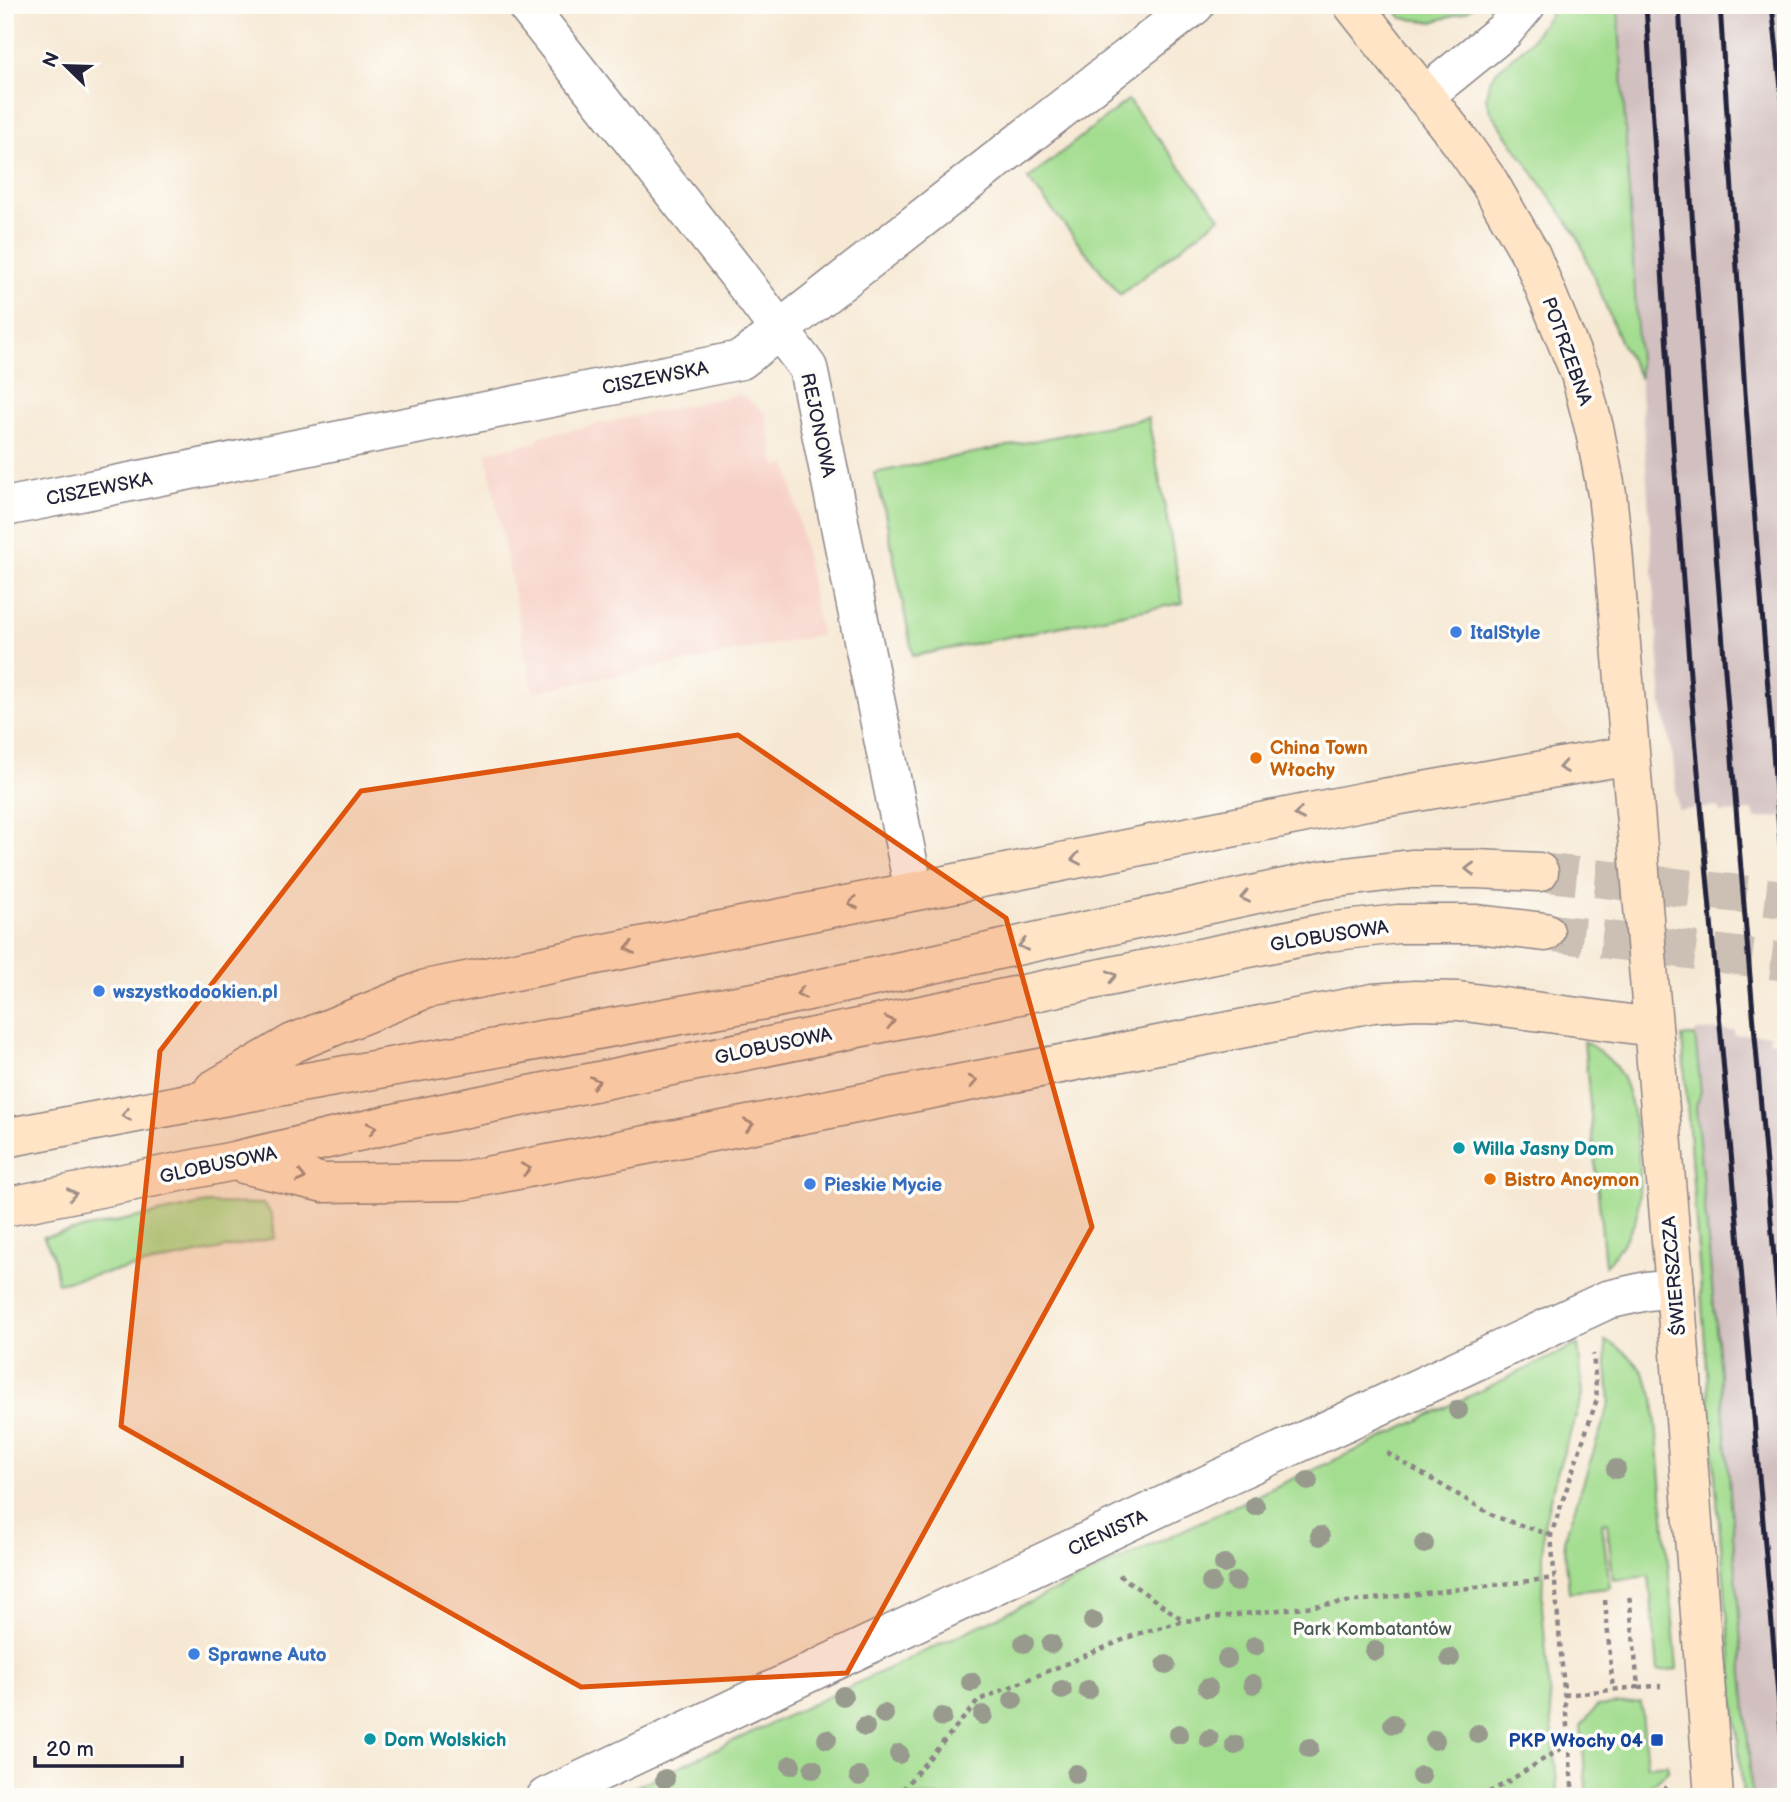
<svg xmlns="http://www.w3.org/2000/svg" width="1791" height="1802" viewBox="0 0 1791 1802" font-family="'Balsamiq Sans',sans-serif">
  <rect width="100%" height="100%" fill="#fdfcf7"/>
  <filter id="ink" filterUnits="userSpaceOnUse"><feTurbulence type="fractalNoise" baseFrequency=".0143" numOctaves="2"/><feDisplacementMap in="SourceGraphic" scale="14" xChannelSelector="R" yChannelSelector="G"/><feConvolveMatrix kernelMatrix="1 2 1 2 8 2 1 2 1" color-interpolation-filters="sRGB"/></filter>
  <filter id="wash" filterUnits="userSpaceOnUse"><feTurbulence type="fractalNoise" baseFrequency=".00686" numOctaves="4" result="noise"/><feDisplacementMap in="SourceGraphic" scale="28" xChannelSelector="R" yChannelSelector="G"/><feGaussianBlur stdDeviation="1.57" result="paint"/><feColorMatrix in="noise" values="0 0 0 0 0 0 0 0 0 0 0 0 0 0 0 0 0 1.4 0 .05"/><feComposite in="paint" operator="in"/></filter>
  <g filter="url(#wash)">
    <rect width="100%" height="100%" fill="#f6e8d3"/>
    <path fill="#f7d1c8" d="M 740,394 L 766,413 L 775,466 L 788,465 L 821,635 L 533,692 L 486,452 L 538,442 L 537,437 Z"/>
    <path fill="#d2bfc0" d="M 1618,5 L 1786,5 L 1786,817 L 1755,819 L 1753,811 L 1720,813 L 1719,807 L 1678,810 L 1673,758 L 1662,704 L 1640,378 Z
      M 1734,1030 L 1735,1035 L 1769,1034 L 1770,1041 L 1786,1040 L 1786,1797 L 1752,1797 L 1728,1463 L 1696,1107 L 1701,1091 L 1696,1031 Z"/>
    <path fill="#a3dd8f" stroke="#628065" stroke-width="2" d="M 1392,5 L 1476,5 L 1467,11 L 1433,22 L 1402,18 Z
      M 1557,5 L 1618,5 L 1640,378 L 1620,341 L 1577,235 L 1490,111 L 1486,97 L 1489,82 L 1498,70 L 1528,44 Z
      M 1128,100 L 1220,217 L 1120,295 L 1028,179 Z
      M 1148,418 L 1183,603 L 1133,612 L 913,656 L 883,503 L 874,473 Z
      M 1695,1035 L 1701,1091 L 1696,1107 L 1728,1463 L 1752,1797 L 1743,1797 L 1714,1464 L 1682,1037 Z
      M 1584,1041 C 1598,1050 1611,1059 1620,1073 C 1637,1100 1645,1191 1635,1221 C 1629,1237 1616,1253 1605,1266 Z
      M 207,1203 L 262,1204 C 274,1209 273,1226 275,1238 L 57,1283 C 56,1264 53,1252 43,1237 Z
      M 1605,1341 C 1632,1352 1646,1372 1654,1399 L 1677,1669 L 1658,1671 L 1649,1576 L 1613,1580 L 1607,1522 L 1602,1523 L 1610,1588 L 1569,1592 L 1564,1540 L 1610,1402 Z
      M 1578,1344 L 1583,1395 L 1556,1475 L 1543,1529 L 1543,1570 L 1542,1606 L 1558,1797 L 614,1797 L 1277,1486 L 1359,1449 Z
      M 1641,1702 L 1647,1766 L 1668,1764 L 1668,1771 L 1638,1797 L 1587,1797 L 1581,1726 L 1597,1706 Z"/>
  </g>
  <g filter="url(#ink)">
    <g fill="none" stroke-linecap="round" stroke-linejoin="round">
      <path stroke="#ccc0b5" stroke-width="38" stroke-dasharray="38 19" stroke-linecap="butt" d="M 1539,872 L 1786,899
        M 1545,932 L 1786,962"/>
      <g stroke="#8c8587" stroke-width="41">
        <path id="street" d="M 526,5 L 736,272 L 808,368 L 914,891
          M 1424,96 L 1504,31 L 1526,5
          M 5,507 L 741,360 L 1195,5
          M 546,1797 L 1230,1474 L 1343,1423 L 1607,1300 L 1647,1291 L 1675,1288"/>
      </g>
      <g stroke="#8c8587" stroke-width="41">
        <path id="secondary" d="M 1353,5 L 1460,141 L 1489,182 L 1531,255 L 1580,374 L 1595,432 L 1607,494 L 1613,549 L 1675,1288 L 1714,1797
          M 213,1090 L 293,1043 L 426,989 L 1366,801 L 1630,755
          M 5,1138 L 194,1102 L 776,998 L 1321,880 L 1411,869 L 1477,869 L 1539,872
          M 243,1164 L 324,1183 L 461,1181 L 1373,1003 L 1415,1000 L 1459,1001 L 1652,1027
          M 5,1207 L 234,1161 L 408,1120 L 1327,932 L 1398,924 L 1477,924 L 1545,932"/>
      </g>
      <path stroke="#8c8587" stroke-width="4.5" stroke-dasharray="5 5" stroke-linecap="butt" d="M 1387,1453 L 1496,1517 L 1551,1535
        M 1119,1575 L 1183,1620
        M 1605,1600 L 1613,1690
        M 1638,1687 L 1661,1686
        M 1564,1695 L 1638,1687 L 1629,1593
        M 896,1797 L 979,1700 L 1137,1634 L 1184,1621 L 1555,1578
        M 1480,1797 L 1504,1784 L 1568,1744
        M 1573,1797 L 1551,1535 L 1597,1399 L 1593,1354
        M 1656,1797 L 1668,1786"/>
      <use href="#street" stroke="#fff" stroke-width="38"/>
      <use href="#secondary" stroke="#ffe4c6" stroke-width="38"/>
      <path stroke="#22223b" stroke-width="5" d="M 1646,5 L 1671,417 L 1692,702 L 1786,1787
        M 1679,5 C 1706,468 1745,930 1786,1392
        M 1720,5 L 1745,393 L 1786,919
        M 1772,5 L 1786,134"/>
    </g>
    <g fill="#979a8d">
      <circle cx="1458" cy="1410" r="10"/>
      <circle cx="1616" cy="1469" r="10"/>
      <circle cx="1308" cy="1481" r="10"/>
      <circle cx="1255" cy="1506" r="10"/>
      <circle cx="1320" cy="1536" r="10"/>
      <circle cx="1424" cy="1544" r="10"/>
      <circle cx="1224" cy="1564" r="10"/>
      <circle cx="1236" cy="1582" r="10"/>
      <circle cx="1211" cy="1583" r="10"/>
      <circle cx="1093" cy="1621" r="10"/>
      <circle cx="1024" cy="1643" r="10"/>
      <circle cx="1051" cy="1644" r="10"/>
      <circle cx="1255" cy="1646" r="10"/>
      <circle cx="1375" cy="1651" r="10"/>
      <circle cx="1450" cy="1658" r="10"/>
      <circle cx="1227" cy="1659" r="10"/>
      <circle cx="1166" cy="1665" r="10"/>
      <circle cx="971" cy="1682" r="10"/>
      <circle cx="1253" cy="1684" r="10"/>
      <circle cx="1208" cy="1688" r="10"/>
      <circle cx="1062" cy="1690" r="10"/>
      <circle cx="1088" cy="1690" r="10"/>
      <circle cx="843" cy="1696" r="10"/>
      <circle cx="1013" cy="1700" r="10"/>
      <circle cx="884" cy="1714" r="10"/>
      <circle cx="983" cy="1715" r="10"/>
      <circle cx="942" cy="1717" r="10"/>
      <circle cx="1393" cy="1724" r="10"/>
      <circle cx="865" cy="1727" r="10"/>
      <circle cx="1179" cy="1734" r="10"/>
      <circle cx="1478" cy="1734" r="10"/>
      <circle cx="827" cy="1739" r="10"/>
      <circle cx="1209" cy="1739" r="10"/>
      <circle cx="1435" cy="1740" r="10"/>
      <circle cx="1235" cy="1745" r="10"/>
      <circle cx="1309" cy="1748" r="10"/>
      <circle cx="899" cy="1754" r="10"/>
      <circle cx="791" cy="1765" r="10"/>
      <circle cx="813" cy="1769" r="10"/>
      <circle cx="1076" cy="1774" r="10"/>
      <circle cx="859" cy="1776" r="10"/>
      <circle cx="1421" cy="1776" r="10"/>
      <circle cx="665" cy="1779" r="10"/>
    </g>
    <defs><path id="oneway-chevron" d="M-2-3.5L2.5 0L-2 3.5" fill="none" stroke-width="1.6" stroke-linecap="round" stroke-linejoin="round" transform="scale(1.75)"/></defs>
    <g stroke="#9c8d87">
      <use href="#oneway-chevron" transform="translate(1563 767) rotate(170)"/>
      <use href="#oneway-chevron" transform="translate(1299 814) rotate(169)"/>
      <use href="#oneway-chevron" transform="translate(1076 859) rotate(169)"/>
      <use href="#oneway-chevron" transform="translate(1470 869) rotate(-179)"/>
      <use href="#oneway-chevron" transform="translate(1245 897) rotate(168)"/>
      <use href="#oneway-chevron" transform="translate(853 903) rotate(169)"/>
      <use href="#oneway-chevron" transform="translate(1023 945) rotate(168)"/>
      <use href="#oneway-chevron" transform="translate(630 948) rotate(169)"/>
      <use href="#oneway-chevron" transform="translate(1112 976) rotate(-12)"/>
      <use href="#oneway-chevron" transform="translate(801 993) rotate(168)"/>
      <use href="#oneway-chevron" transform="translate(890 1022) rotate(-12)"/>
      <use href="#oneway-chevron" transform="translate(973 1081) rotate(-11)"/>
      <use href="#oneway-chevron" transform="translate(595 1082) rotate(-12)"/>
      <use href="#oneway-chevron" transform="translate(126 1115) rotate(169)"/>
      <use href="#oneway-chevron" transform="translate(749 1125) rotate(-11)"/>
      <use href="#oneway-chevron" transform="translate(372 1128) rotate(-14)"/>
      <use href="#oneway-chevron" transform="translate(526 1169) rotate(-11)"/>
      <use href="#oneway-chevron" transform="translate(301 1177) rotate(13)"/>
      <use href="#oneway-chevron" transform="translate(72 1194) rotate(-11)"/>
    </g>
  </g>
  <path fill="#de560e" fill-opacity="0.2" stroke="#de560e" stroke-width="5" stroke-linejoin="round" d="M 738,735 L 1006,918 L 1092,1227 L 847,1673 L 581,1687 L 121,1426 L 160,1051 L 361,791 Z"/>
  <g fill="#3f7fe0" stroke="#fdfcf7" stroke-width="2.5">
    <circle cx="1456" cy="632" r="7"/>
    <circle cx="99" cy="991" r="7"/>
    <circle cx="810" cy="1184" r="7"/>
    <circle cx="194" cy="1654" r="7"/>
  </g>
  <g fill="#e8710a" stroke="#fdfcf7" stroke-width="2.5">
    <circle cx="1256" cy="758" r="7"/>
    <circle cx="1490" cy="1179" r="7"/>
  </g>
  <g fill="#0f9aa8" stroke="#fdfcf7" stroke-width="2.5">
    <circle cx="1459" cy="1148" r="7"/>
    <circle cx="370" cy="1739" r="7"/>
  </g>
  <rect fill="#1a4fb4" stroke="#fdfcf7" stroke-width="2.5" x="1650" y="1733" width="14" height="14" rx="3.5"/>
  <g text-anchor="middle" stroke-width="7" stroke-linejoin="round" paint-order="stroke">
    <g font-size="19" fill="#22223b" stroke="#fdfcf7">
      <text transform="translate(1568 351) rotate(70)" y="7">POTRZEBNA</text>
      <text transform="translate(655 377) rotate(-11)" y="7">CISZEWSKA</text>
      <text transform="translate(819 425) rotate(78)" y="7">REJONOWA</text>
      <text transform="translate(99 488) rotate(-11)" y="7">CISZEWSKA</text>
      <text transform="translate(1329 935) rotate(-9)" y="7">GLOBUSOWA</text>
      <text transform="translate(773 1045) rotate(-12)" y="7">GLOBUSOWA</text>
      <text transform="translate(218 1164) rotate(-12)" y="7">GLOBUSOWA</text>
      <text transform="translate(1673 1276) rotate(-95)" y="7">ŚWIERSZCZA</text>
      <text transform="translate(1107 1532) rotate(-25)" y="7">CIENISTA</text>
    </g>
    <g font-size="19" font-weight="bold" fill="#366cbe" stroke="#fdfcf7" text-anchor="start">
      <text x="1470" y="639">ItalStyle</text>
      <text x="113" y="998">wszystkodookien.pl</text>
      <text x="824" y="1191">Pieskie Mycie</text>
      <text x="208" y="1661">Sprawne Auto</text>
    </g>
    <g font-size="19" font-weight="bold" fill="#c56008" stroke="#fdfcf7" text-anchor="start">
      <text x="1270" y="754">China Town<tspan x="1270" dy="22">Włochy</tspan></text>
      <text x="1504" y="1186">Bistro Ancymon</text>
    </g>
    <g font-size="19" font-weight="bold" fill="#0d838f" stroke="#fdfcf7" text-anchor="start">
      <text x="1473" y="1155">Willa Jasny Dom</text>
      <text x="384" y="1746">Dom Wolskich</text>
    </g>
    <g font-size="19" fill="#495a54" stroke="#fdfcf7">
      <text x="1372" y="1635">Park Kombatantów</text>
    </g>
    <g font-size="19" font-weight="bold" fill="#164399" stroke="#fdfcf7" text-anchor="end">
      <text x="1643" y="1747">PKP Włochy 04</text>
    </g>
  </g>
  <rect width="1791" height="1802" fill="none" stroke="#fdfcf7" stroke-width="28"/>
  <g transform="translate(66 66) rotate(293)" stroke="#fdfcf7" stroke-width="5" paint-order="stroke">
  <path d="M0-5L12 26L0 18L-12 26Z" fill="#22223b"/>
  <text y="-10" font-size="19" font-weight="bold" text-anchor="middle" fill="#22223b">N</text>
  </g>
  <path d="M35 1756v10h147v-10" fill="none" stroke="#22223b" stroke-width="3.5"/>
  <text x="46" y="1756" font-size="21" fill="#22223b" stroke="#fdfcf7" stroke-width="5" paint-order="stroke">20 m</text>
</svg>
